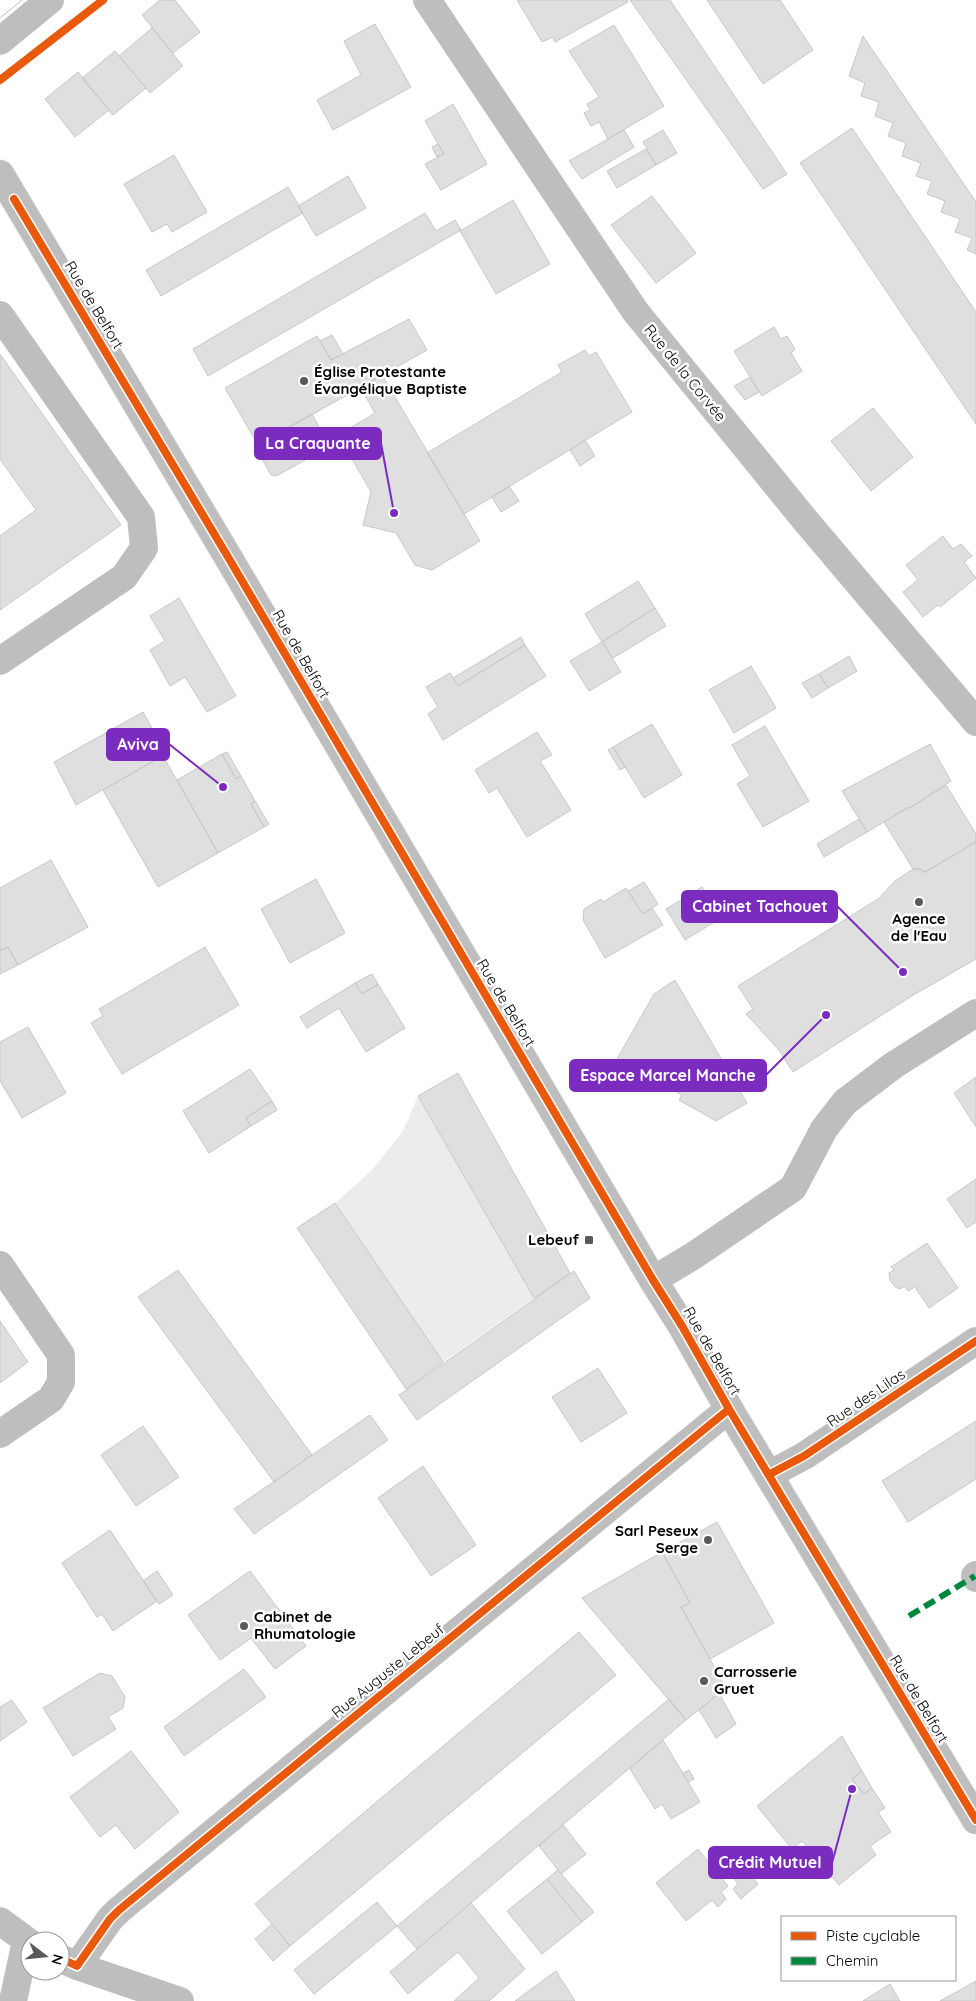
<svg xmlns="http://www.w3.org/2000/svg" width="976" height="2001" viewBox="0 0 976 2001" font-family="Quicksand,sans-serif">
  <rect width="100%" height="100%" fill="#fff"/>
  <path fill="#ececec" d="M 418,1096 L 534,1298 L 443,1362 L 335,1203 L 373,1169 L 403,1131 Z"/>
  <path fill="#dfdfdf" stroke="#c7c7c7" d="M 160,0 L 175,0 L 200,32 L 173,53 L 142,15 Z
    M 517,0 L 627,0 L 628,2 L 555,42 L 553,37 L 542,42 Z
    M 630,0 L 670,0 L 787,174 L 763,189 Z
    M 707,0 L 780,0 L 813,50 L 763,84 Z
    M 375,24 L 411,87 L 333,130 L 317,100 L 361,75 L 344,41 Z
    M 614,25 L 664,106 L 608,139 L 599,122 L 591,126 L 584,113 L 590,110 L 587,104 L 599,97 L 569,51 Z
    M 152,28 L 183,66 L 150,93 L 119,56 Z
    M 863,36 L 976,202 L 976,254 L 967,250 L 972,238 L 955,232 L 960,219 L 941,212 L 945,201 L 927,194 L 932,181 L 916,176 L 921,163 L 902,156 L 906,143 L 888,136 L 893,123 L 875,116 L 879,102 L 861,96 L 865,83 L 849,76 Z
    M 115,51 L 146,88 L 113,115 L 82,78 Z
    M 78,72 L 109,110 L 75,137 L 45,99 Z
    M 453,104 L 487,164 L 441,190 L 425,164 L 444,154 L 425,121 Z
    M 852,128 L 976,312 L 976,424 L 800,163 Z
    M 624,130 L 634,147 L 582,179 L 569,161 Z
    M 663,130 L 677,153 L 656,165 L 643,142 Z
    M 438,144 L 444,154 L 437,157 L 432,147 Z
    M 646,149 L 656,165 L 617,188 L 607,171 Z
    M 174,155 L 207,212 L 172,232 L 167,224 L 152,232 L 124,184 Z
    M 348,176 L 366,208 L 316,236 L 298,206 Z
    M 288,187 L 303,213 L 161,296 L 146,270 Z
    M 652,196 L 696,253 L 656,283 L 611,225 Z
    M 513,200 L 550,264 L 496,294 L 460,231 Z
    M 425,213 L 436,231 L 455,220 L 461,230 L 208,376 L 193,349 Z
    M 409,319 L 427,350 L 258,445 L 225,388 L 317,336 L 331,360 Z
    M 774,327 L 781,339 L 787,336 L 795,349 L 791,353 L 802,371 L 762,396 L 734,351 Z
    M 332,335 L 343,354 L 331,360 L 320,341 Z
    M 585,350 L 589,356 L 596,352 L 632,412 L 464,514 L 427,453 L 562,372 L 558,365 Z
    M 0,354 L 121,525 L 0,610 L 0,536 L 36,510 L 0,459 Z
    M 382,375 L 480,541 L 432,570 L 415,565 L 396,533 L 363,525 L 371,492 L 348,452 L 352,439 L 347,430 L 375,413 L 360,387 Z
    M 750,377 L 759,392 L 745,400 L 734,386 Z
    M 873,408 L 913,457 L 871,491 L 831,441 Z
    M 312,414 L 328,443 L 327,448 L 276,476 L 271,475 L 255,446 Z
    M 585,440 L 595,456 L 580,466 L 570,450 Z
    M 509,486 L 519,501 L 501,512 L 492,497 Z
    M 943,536 L 953,549 L 961,544 L 972,556 L 964,562 L 976,578 L 940,607 L 938,605 L 923,617 L 903,592 L 918,580 L 906,565 Z
    M 638,581 L 655,608 L 602,642 L 585,614 Z
    M 179,598 L 236,696 L 207,712 L 185,677 L 170,686 L 150,650 L 165,641 L 150,616 Z
    M 655,608 L 666,626 L 613,658 L 602,642 Z
    M 521,637 L 525,645 L 458,686 L 453,678 Z
    M 602,642 L 621,672 L 589,691 L 570,661 Z
    M 525,645 L 546,676 L 443,740 L 428,714 L 438,707 L 426,687 L 450,673 L 458,686 Z
    M 849,656 L 857,671 L 828,688 L 819,674 Z
    M 751,666 L 776,708 L 734,733 L 709,690 Z
    M 819,674 L 828,688 L 812,698 L 802,683 Z
    M 143,712 L 166,754 L 76,805 L 54,762 Z
    M 652,724 L 682,775 L 644,798 L 613,747 Z
    M 765,726 L 809,801 L 763,827 L 737,784 L 750,776 L 732,745 Z
    M 537,732 L 552,755 L 540,761 L 571,810 L 527,837 L 497,788 L 489,793 L 475,770 Z
    M 930,744 L 951,781 L 910,808 L 909,807 L 867,832 L 842,791 Z
    M 613,747 L 625,767 L 620,770 L 608,750 Z
    M 227,752 L 241,776 L 236,779 L 222,754 Z
    M 222,754 L 236,779 L 241,776 L 255,801 L 251,804 L 264,827 L 218,853 L 177,780 Z
    M 163,756 L 218,853 L 158,887 L 103,790 Z
    M 946,785 L 976,834 L 976,842 L 925,872 L 919,869 L 913,869 L 884,822 L 909,807 L 910,808 Z
    M 255,801 L 269,824 L 264,827 L 251,804 Z
    M 859,819 L 867,832 L 824,857 L 817,844 Z
    M 976,842 L 976,959 L 910,997 L 793,1072 L 779,1050 L 746,1014 L 753,1009 L 738,986 L 878,899 L 895,881 L 913,869 L 919,869 L 925,872 Z
    M 51,860 L 88,927 L 18,965 L 8,947 L 0,951 L 0,888 Z
    M 316,879 L 345,933 L 290,963 L 261,909 Z
    M 644,882 L 658,904 L 643,914 L 628,891 Z
    M 702,887 L 721,918 L 685,940 L 666,909 Z
    M 626,888 L 643,914 L 652,908 L 663,925 L 605,958 L 583,920 L 584,909 L 601,899 L 603,902 Z
    M 8,947 L 18,965 L 0,974 L 0,951 Z
    M 205,947 L 239,1005 L 122,1074 L 91,1023 L 103,1016 L 99,1009 Z
    M 372,974 L 378,984 L 362,994 L 355,983 Z
    M 675,980 L 747,1103 L 716,1121 L 679,1100 L 682,1095 L 617,1059 L 654,994 Z
    M 355,983 L 362,994 L 378,984 L 405,1028 L 366,1052 L 339,1008 L 307,1028 L 300,1017 Z
    M 28,1027 L 66,1093 L 22,1118 L 0,1081 L 0,1042 Z
    M 250,1069 L 272,1101 L 246,1118 L 251,1126 L 209,1153 L 183,1111 Z
    M 458,1073 L 570,1273 L 534,1298 L 418,1096 Z
    M 976,1077 L 976,1127 L 954,1093 Z
    M 272,1101 L 277,1110 L 251,1126 L 246,1118 Z
    M 976,1179 L 976,1222 L 967,1228 L 947,1199 Z
    M 335,1203 L 443,1362 L 406,1389 L 297,1228 Z
    M 927,1243 L 958,1288 L 929,1308 L 915,1287 L 908,1291 L 905,1286 L 900,1289 L 895,1287 L 890,1280 L 889,1273 L 894,1270 L 891,1267 Z
    M 178,1270 L 312,1455 L 274,1482 L 138,1297 Z
    M 574,1271 L 590,1298 L 417,1420 L 399,1395 Z
    M 0,1321 L 28,1362 L 0,1383 Z
    M 598,1368 L 627,1413 L 581,1442 L 552,1397 Z
    M 370,1415 L 388,1440 L 254,1534 L 234,1509 Z
    M 976,1421 L 976,1479 L 908,1522 L 882,1481 Z
    M 143,1426 L 179,1477 L 136,1506 L 101,1455 Z
    M 423,1466 L 476,1545 L 431,1576 L 378,1498 Z
    M 717,1522 L 774,1623 L 710,1659 L 681,1607 L 690,1603 L 662,1552 Z
    M 110,1530 L 157,1601 L 113,1631 L 102,1614 L 97,1617 L 62,1563 Z
    M 662,1552 L 690,1603 L 681,1607 L 726,1688 L 686,1720 L 582,1598 Z
    M 157,1571 L 173,1595 L 159,1604 L 143,1581 Z
    M 250,1571 L 306,1646 L 275,1669 L 251,1638 L 220,1660 L 188,1615 Z
    M 579,1632 L 616,1675 L 290,1946 L 255,1904 Z
    M 244,1669 L 266,1697 L 184,1756 L 164,1727 Z
    M 100,1673 L 112,1676 L 125,1697 L 123,1708 L 108,1717 L 116,1729 L 73,1756 L 43,1708 Z
    M 719,1693 L 736,1724 L 716,1738 L 699,1710 Z
    M 669,1699 L 686,1720 L 417,1949 L 397,1926 Z
    M 12,1700 L 27,1722 L 0,1741 L 0,1707 Z
    M 842,1736 L 862,1771 L 852,1779 L 864,1794 L 872,1788 L 885,1808 L 878,1812 L 891,1832 L 870,1846 L 876,1855 L 839,1885 L 802,1841 L 792,1849 L 757,1806 Z
    M 663,1740 L 700,1802 L 671,1819 L 662,1804 L 655,1809 L 630,1769 Z
    M 131,1751 L 179,1812 L 135,1849 L 116,1825 L 100,1837 L 70,1797 Z
    M 689,1770 L 694,1779 L 688,1782 L 683,1773 Z
    M 862,1771 L 872,1788 L 864,1794 L 852,1779 Z
    M 563,1825 L 586,1854 L 561,1874 L 539,1846 Z
    M 698,1849 L 728,1886 L 721,1892 L 726,1899 L 718,1907 L 712,1900 L 686,1921 L 656,1883 Z
    M 740,1863 L 758,1884 L 741,1899 L 733,1889 L 738,1884 L 729,1873 Z
    M 558,1870 L 594,1912 L 582,1922 L 547,1879 Z
    M 547,1879 L 582,1922 L 542,1954 L 507,1911 Z
    M 377,1902 L 397,1926 L 314,1994 L 294,1970 Z
    M 471,1903 L 525,1969 L 489,2001 L 454,2001 L 479,1978 L 458,1952 L 408,1994 L 390,1972 Z
    M 272,1924 L 290,1946 L 273,1961 L 255,1939 Z
    M 556,1971 L 575,2001 L 515,2001 Z
    M 976,1981 L 976,2001 L 940,2001 Z
    M 890,1984 L 900,2001 L 863,2001 Z"/>
  <g fill="none" stroke-linecap="round" stroke-linejoin="round">
    <g stroke="#dbdbdb" stroke-width="29">
      <path id="major" d="M 0,174 L 228,557 L 653,1280 L 682,1326 L 729,1409 L 976,1820"/>
    </g>
    <path stroke="#bebebe" stroke-width="28" d="M 427,0 L 635,311 L 805,520 L 976,722
      M 0,41 L 50,0
      M 0,315 L 141,517 L 144,548 L 124,577 L 0,661
      M 0,1265 L 61,1355 L 61,1382 L 51,1399 L 0,1434
      M 653,1280 L 693,1256 L 793,1188 L 824,1129 L 845,1102 L 894,1065 L 976,1013
      M 770,1474 L 804,1456 L 976,1341
      M 976,1575 L 975,1576 L 976,1578
      M 0,1921 L 30,1943
      M 62,1959 L 77,1966 L 180,2001
      M 77,1966 L 110,1919 L 119,1910 L 729,1409
      M 13,2001 L 26,1941"/>
    <use href="#major" stroke="#bebebe" stroke-width="28"/>
    <path stroke="#bebebe" stroke-width="1" d="M 0,18 L 22,0
      M 0,41 L 50,0"/>
    <path stroke="#00873e" stroke-width="6" stroke-dasharray="12 6" stroke-linecap="butt" d="M 909,1616 L 975,1576"/>
    <g stroke="#fff" stroke-width="11">
      <path id="cycleway" d="M 0,80 L 103,0
        M 14,199 L 228,557 L 653,1280 L 682,1326 L 729,1409 L 976,1820
        M 770,1474 L 804,1456 L 976,1341
        M 60,1958 L 77,1966 L 110,1919 L 119,1910 L 729,1409"/>
    </g>
    <use href="#cycleway" stroke="#e8590c" stroke-width="8"/>
  </g>
  <g fill="#595959" stroke="#fff" stroke-width="2">
    <circle cx="304" cy="381" r="5"/>
    <circle cx="919" cy="902" r="5"/>
    <rect x="584" y="1235" width="10" height="10" rx="2.5"/>
    <circle cx="708" cy="1540" r="5"/>
    <circle cx="244" cy="1626" r="5"/>
    <circle cx="704" cy="1681" r="5"/>
  </g>
  <g text-anchor="middle" stroke-width="5" stroke-linejoin="round" paint-order="stroke">
    <g font-size="15" fill="#000" stroke="#fff">
      <text transform="translate(94 305) rotate(59)" y="5">Rue de Belfort</text>
      <text transform="translate(685 373) rotate(51)" y="5">Rue de la Corvée</text>
      <text transform="translate(301 654) rotate(60)" y="5">Rue de Belfort</text>
      <text transform="translate(506 1003) rotate(59)" y="5">Rue de Belfort</text>
      <text transform="translate(712 1351) rotate(60)" y="5">Rue de Belfort</text>
      <text transform="translate(866 1398) rotate(-34)" y="5">Rue des Lilas</text>
      <text transform="translate(388 1671) rotate(-39)" y="5">Rue Auguste Lebeuf</text>
      <text transform="translate(919 1699) rotate(59)" y="5">Rue de Belfort</text>
    </g>
    <g font-size="15" font-weight="bold" fill="#000" stroke="#fff" text-anchor="start">
      <text x="314" y="377">Église Protestante<tspan x="314" dy="17">Évangélique Baptiste</tspan></text>
      <text x="919" y="924" text-anchor="middle">Agence<tspan x="919" dy="17">de l'Eau</tspan></text>
      <text x="579" y="1245" text-anchor="end">Lebeuf</text>
      <text x="698" y="1536" text-anchor="end">Sarl Peseux<tspan x="698" dy="17">Serge</tspan></text>
      <text x="254" y="1622">Cabinet de<tspan x="254" dy="17">Rhumatologie</tspan></text>
      <text x="714" y="1677">Carrosserie<tspan x="714" dy="17">Gruet</tspan></text>
    </g>
  </g>
  <path fill="none" stroke="#7b2cbf" stroke-width="2" d="M394 513L381 443M223 787L169 744M903 972L837 906M826 1015L766 1075M852 1789L832 1863"/>
  <g fill="#7b2cbf" stroke="#fff" stroke-width="2">
    <circle cx="394" cy="513" r="5"/>
    <circle cx="223" cy="787" r="5"/>
    <circle cx="903" cy="972" r="5"/>
    <circle cx="826" cy="1015" r="5"/>
    <circle cx="852" cy="1789" r="5"/>
  </g>
  <g fill="#7b2cbf" stroke="#7b2cbf" stroke-width="2">
    <rect x="255" y="428" width="126" height="31" rx="5"/>
    <rect x="107" y="729" width="62" height="31" rx="5"/>
    <rect x="682" y="891" width="155" height="31" rx="5"/>
    <rect x="570" y="1060" width="196" height="31" rx="5"/>
    <rect x="709" y="1847" width="123" height="31" rx="5"/>
  </g>
  <g font-size="16" text-anchor="middle" font-weight="bold" fill="#fff">
    <text x="318" y="449">La Craquante</text>
    <text x="138" y="750">Aviva</text>
    <text x="760" y="912">Cabinet Tachouet</text>
    <text x="668" y="1081">Espace Marcel Manche</text>
    <text x="770" y="1868">Crédit Mutuel</text>
  </g>
  <rect x="781" y="1916" width="175" height="65" fill="#ffffff" stroke="#999999"/>
  <rect x="791" y="1932" width="25" height="8" fill="#e8590c" stroke="#999999"/>
  <text x="826" y="1941" font-size="15" fill="#000000">Piste cyclable</text>
  <rect x="791" y="1957" width="25" height="8" fill="#00873e" stroke="#999999"/>
  <text x="826" y="1966" font-size="15" fill="#000000">Chemin</text>
  <g transform="translate(45 1956) rotate(106)"><circle r="24" fill="#ffffff" stroke="#999999"/>
  <path d="M0-4L9 19L0 12L-9 19Z" fill="#595959"/>
  <text y="-8" font-size="14" font-weight="bold" text-anchor="middle" fill="#000000">N</text>
  </g>
</svg>
